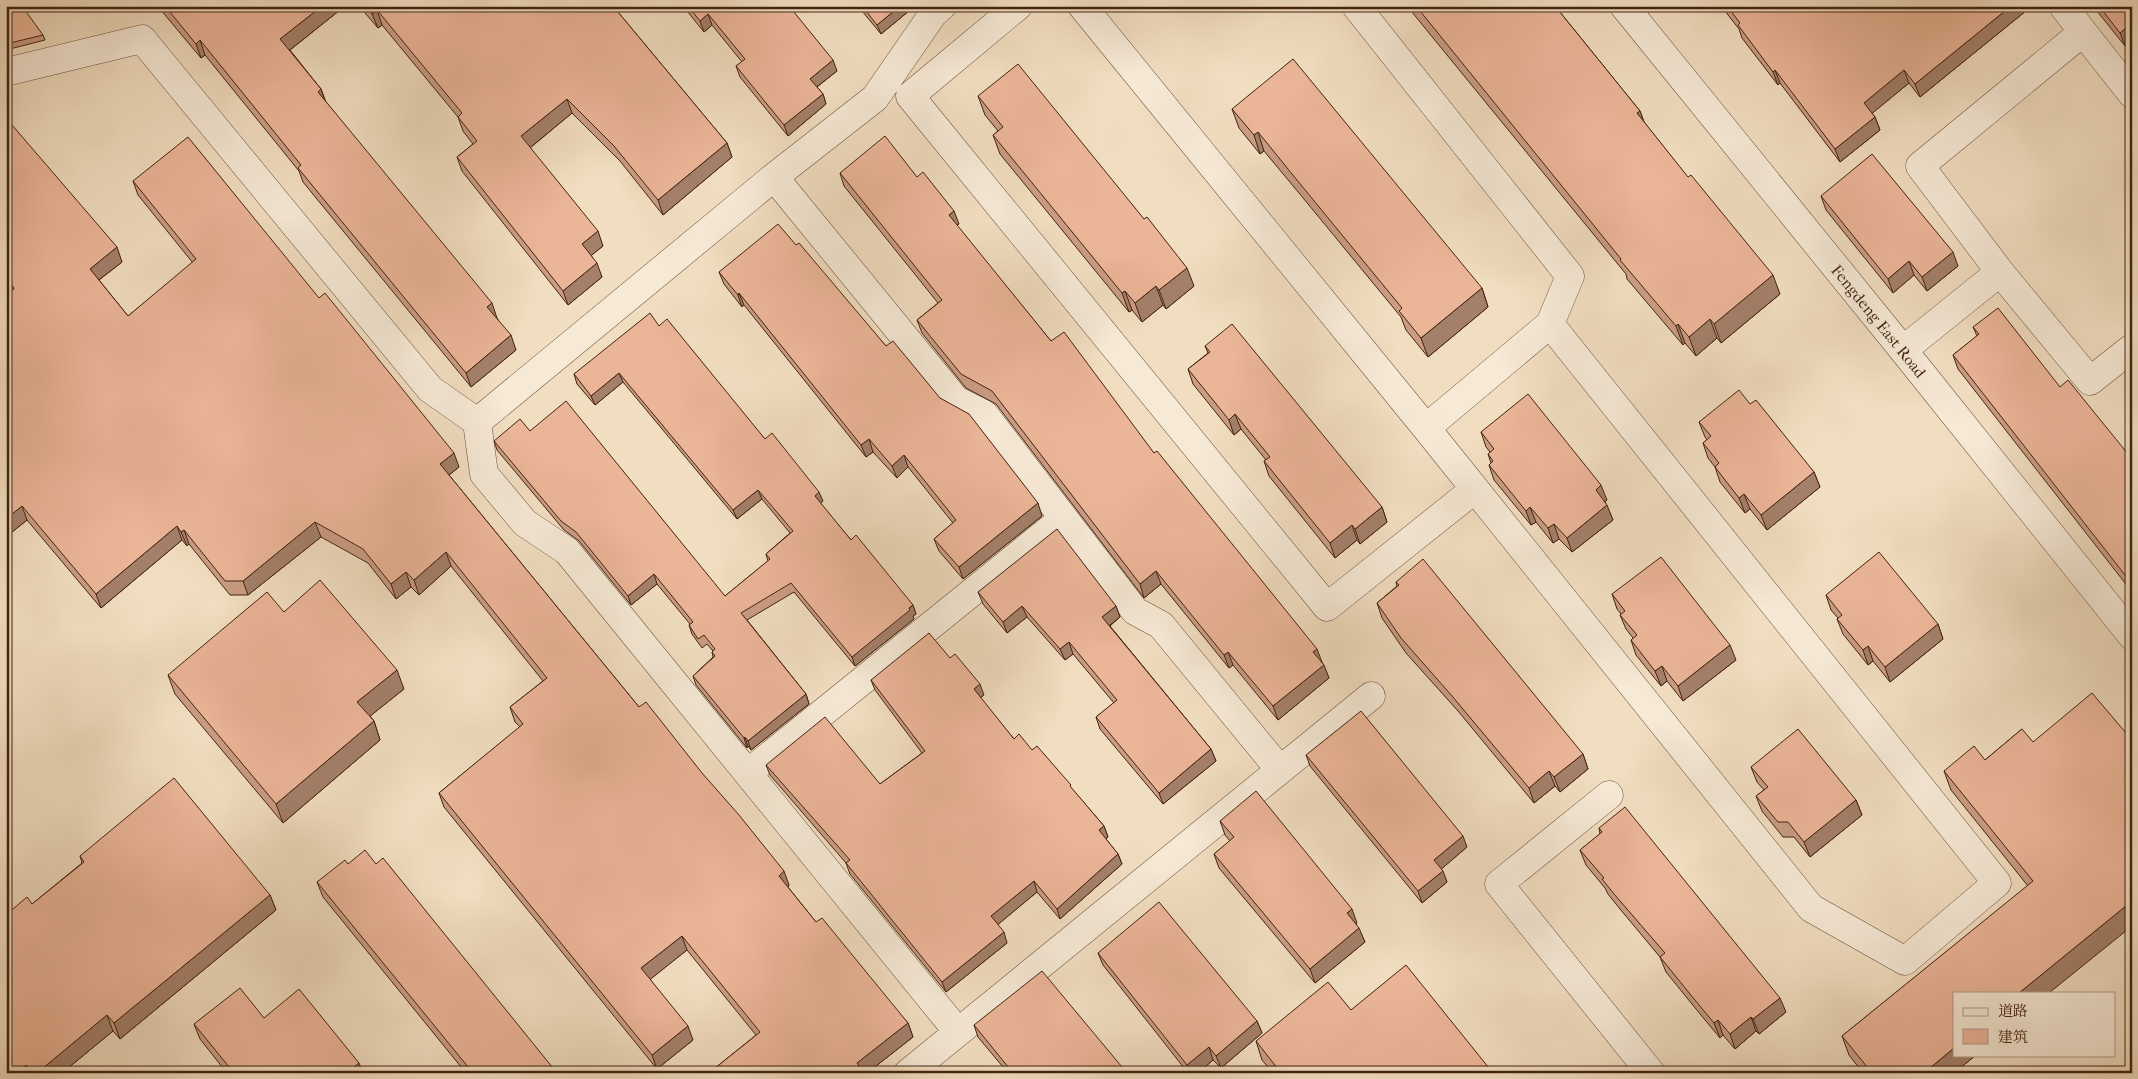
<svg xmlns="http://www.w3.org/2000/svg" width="2138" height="1079" viewBox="0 0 2138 1079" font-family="'IM FELL French Canon','Noto Serif SC',serif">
  <rect width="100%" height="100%" fill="#f1ddc0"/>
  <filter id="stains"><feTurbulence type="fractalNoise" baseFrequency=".004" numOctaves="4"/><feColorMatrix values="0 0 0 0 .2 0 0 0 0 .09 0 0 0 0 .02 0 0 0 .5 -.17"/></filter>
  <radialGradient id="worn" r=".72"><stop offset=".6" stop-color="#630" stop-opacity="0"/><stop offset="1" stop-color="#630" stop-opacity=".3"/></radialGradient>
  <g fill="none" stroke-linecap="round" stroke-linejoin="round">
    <g stroke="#6e523d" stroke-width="29">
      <path id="minor" d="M 1018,6 L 910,96 L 1327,607 L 1475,489
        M 1082,6 L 1426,428 L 1811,908 L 1905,961 L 1997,883 L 1550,324 L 1426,428
        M 1356,6 L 1570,276 L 1550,324
        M 1624,6 L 1903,350 L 2132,636
        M 2063,6 L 2083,32
        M 6,72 L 142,39 L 430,389 L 477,422 L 484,474 L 525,523 L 567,551 L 958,1032
        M 2132,94 L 2083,32 L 1920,166 L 2000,272 L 2090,381 L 2132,348
        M 774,177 L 956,400 L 984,414 L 1135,611 L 1161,625 L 1280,770
        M 1903,350 L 2000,272
        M 477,422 L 774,177 L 875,98 L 933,14 L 942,6
        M 748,773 L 1064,518
        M 1609,795 L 1499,884 L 1651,1073
        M 908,1073 L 1371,696"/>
    </g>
    <use href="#minor" stroke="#f6e9d6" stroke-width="28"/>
  </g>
  <path fill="#ca9c83" stroke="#432311" d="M 6,6 L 43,35 L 45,40 L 6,50 Z
    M 159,6 L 345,6 L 290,50 L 321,89 L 326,102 L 497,318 L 516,350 L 471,387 L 303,182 L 299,171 L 205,55 L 201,58 L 160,9 Z
    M 359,6 L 613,6 L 727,143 L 732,157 L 663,215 L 620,161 L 572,113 L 530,148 L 603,246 L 591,255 L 602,277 L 568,305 L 462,171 L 457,157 L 473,144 L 463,131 L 458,117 L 382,25 L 378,28 Z
    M 683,6 L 789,6 L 837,71 L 817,87 L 823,94 L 826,104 L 788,136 L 740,77 L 736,66 L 742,62 L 712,25 L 704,32 Z
    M 858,6 L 915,6 L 881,34 Z
    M 1407,6 L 1555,6 L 1640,111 L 1644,122 L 1780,294 L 1721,343 L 1717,338 L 1696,356 L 1685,343 L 1683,345 L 1627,279 L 1626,274 Z
    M 1721,6 L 2032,6 L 1920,97 L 1909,83 L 1872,113 L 1875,117 L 1880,130 L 1840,162 L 1780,83 L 1778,85 L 1742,38 L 1739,29 Z
    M 2093,6 L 2132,6 L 2125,46 Z
    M 978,96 L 1194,286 L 1166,309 L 1163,305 L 1142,322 L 1132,310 L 1129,312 L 1000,154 L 993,135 L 998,131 L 985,115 Z
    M 1232,109 L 1482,288 L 1488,307 L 1428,357 L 1406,330 L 1401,317 L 1299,193 L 1264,151 L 1260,154 L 1239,128 Z
    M 6,118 L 122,262 L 99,280 L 128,316 L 193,263 L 138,195 L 133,181 L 319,298 L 459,467 L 449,475 L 639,707 L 789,885 L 788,887 L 816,922 L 908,1023 L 913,1037 L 867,1073 L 709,1073 L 756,1035 L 687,950 L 650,979 L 693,1040 L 657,1069 L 444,807 L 439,793 L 520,727 L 515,722 L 510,707 L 543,681 L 451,566 L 419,595 L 411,587 L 396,599 L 368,563 L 321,537 L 248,595 L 230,595 L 189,544 L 187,546 L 182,540 L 101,608 L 27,520 L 6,537 L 12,290 L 13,289 L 6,273 Z
    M 840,173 L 917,177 L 959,224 L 957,226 L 1051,341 L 1154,453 L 1322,662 L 1329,678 L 1278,720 L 1233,665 L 1229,668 L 1161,584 L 1144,598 L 996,404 L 966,388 L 922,333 L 917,320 L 938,303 L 844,186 Z
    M 1821,196 L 1958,266 L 1927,291 L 1914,275 L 1893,293 L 1826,210 Z
    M 796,245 L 886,346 L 940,398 L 1042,516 L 963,579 L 939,551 L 934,539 L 953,523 L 908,467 L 897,478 L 873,452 L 866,457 L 744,305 L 742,307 L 724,284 L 719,272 Z
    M 659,326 L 823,501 L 820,503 L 851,540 L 913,605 L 916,614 L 913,616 L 914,619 L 855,666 L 794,592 L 747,620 L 806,694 L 809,704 L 751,750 L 748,746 L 747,748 L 696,685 L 693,676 L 713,657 L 712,652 L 713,651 L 707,644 L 702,648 L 692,634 L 689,625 L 690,624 L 657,584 L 631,605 L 579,541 L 564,530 L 497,450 L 494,441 L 530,431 L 725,596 L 768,561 L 766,554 L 790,533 L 762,499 L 737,519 L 623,382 L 595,405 L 577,384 L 574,374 Z
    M 1973,327 L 2060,387 L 2132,459 L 2132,592 L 1958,369 L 1953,355 L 1977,336 Z
    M 1205,346 L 1382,507 L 1387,522 L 1360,544 L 1357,540 L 1335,558 L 1269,476 L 1264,461 L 1266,460 L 1241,429 L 1234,435 L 1193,384 L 1188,369 L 1208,353 Z
    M 1750,404 L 1814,472 L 1820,487 L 1767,530 L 1750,509 L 1745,513 L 1720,482 L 1715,467 L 1708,458 L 1703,443 L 1707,440 L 1705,437 L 1699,422 Z
    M 1481,432 L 1607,500 L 1605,502 L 1613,520 L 1572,552 L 1559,539 L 1553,543 L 1536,522 L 1531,525 L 1494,480 L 1489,465 L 1491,463 L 1488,454 L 1490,452 L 1486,447 Z
    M 1396,582 L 1583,754 L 1588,769 L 1560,792 L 1555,786 L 1534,803 L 1458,711 L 1406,653 L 1382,618 L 1377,603 L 1397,586 Z
    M 978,592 L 1116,606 L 1120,617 L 1110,626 L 1211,749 L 1216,761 L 1163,804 L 1100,729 L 1096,717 L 1114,703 L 1073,654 L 1065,660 L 1027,617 L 1007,633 L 983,604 Z
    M 1612,594 L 1736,660 L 1683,701 L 1667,681 L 1661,686 L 1636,655 L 1631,640 L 1633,638 L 1626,629 L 1620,615 L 1621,614 L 1617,609 Z
    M 1826,595 L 1938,624 L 1943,639 L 1890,682 L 1873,661 L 1868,665 L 1843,634 L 1837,619 L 1838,618 L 1831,610 Z
    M 284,612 L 404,689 L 370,716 L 374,721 L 380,740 L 283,823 L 175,694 L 168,675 Z
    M 950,658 L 984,695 L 980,698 L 1014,739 L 1032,750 L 1073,790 L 1104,826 L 1108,837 L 1106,839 L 1118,854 L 1122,864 L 1060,919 L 1037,892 L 997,925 L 1007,943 L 946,992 L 850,874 L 846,863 L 770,775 L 766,765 L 880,784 L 922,753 L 875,690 L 871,680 Z
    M 2022,729 L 2049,993 L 1954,1055 L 1976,1055 L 1954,1073 L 1863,1073 L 1849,1055 L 1842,1036 L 2028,886 L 1951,790 L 1944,771 L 1985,760 Z
    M 1306,755 L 1467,847 L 1441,869 L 1447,882 L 1422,903 L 1310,766 Z
    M 1751,767 L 1856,800 L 1862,815 L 1810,857 L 1794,837 L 1783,837 L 1762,811 L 1756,796 L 1764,790 L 1757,782 Z
    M 1220,821 L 1357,923 L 1356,924 L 1365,942 L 1315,983 L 1219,868 L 1214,854 L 1230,841 L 1225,835 Z
    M 1599,828 L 1786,1012 L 1759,1034 L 1756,1031 L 1735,1049 L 1723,1035 L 1720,1038 L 1696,1009 L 1666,972 L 1660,957 L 1620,909 L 1608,894 L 1605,888 L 1586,865 L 1580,850 L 1600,834 Z
    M 80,856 L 270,895 L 276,910 L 120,1039 L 113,1031 L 62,1073 L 6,1073 L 6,915 L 32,904 L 82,863 Z
    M 348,864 L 376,864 L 557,1073 L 466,1073 L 323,897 L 317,882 Z
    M 1098,953 L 1257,1021 L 1262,1033 L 1221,1068 L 1213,1060 L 1198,1073 L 1188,1073 L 1103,965 Z
    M 1351,1010 L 1493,1073 L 1273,1073 L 1262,1060 L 1256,1041 Z
    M 264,1018 L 363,1073 L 227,1073 L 200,1039 L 194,1024 Z
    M 974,1025 L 1127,1073 L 1008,1073 L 978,1037 Z"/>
  <path fill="#a47f6a" stroke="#432311" d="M 322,6 L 345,6 L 286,53 L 280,39 Z
    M 900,6 L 915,6 L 881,34 L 877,25 Z
    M 2011,6 L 2032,6 L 1920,97 L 1915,84 Z
    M 377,10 L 382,25 L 378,28 L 372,14 Z
    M 708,14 L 712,25 L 704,32 L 700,21 Z
    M 2132,23 L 2132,40 L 2125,46 L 2120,33 Z
    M 200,40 L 205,55 L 201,58 L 196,44 Z
    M 833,60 L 837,71 L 814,89 L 810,79 Z
    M 1775,70 L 1780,83 L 1778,85 L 1773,72 Z
    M 1904,70 L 1909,83 L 1869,116 L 1864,103 Z
    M 321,89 L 326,104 L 318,92 Z
    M 823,94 L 826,104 L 788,136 L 784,125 Z
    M 567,99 L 572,113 L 526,151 L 521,136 Z
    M 1640,111 L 1647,130 L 1637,113 Z
    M 1875,117 L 1880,130 L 1840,162 L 1835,149 Z
    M 1258,132 L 1264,151 L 1260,154 L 1254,135 Z
    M 727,143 L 732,157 L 663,215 L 658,200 Z
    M 954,211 L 959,224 L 953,228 L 949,215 Z
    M 598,231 L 603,246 L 587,259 L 582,244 Z
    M 117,247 L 122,262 L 95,283 L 90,269 Z
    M 1953,252 L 1958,266 L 1927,291 L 1922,277 Z
    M 1909,261 L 1914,275 L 1893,293 L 1888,279 Z
    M 597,263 L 602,277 L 568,305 L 563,291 Z
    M 1187,268 L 1194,286 L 1166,309 L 1159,290 Z
    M 1773,275 L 1780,294 L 1721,343 L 1714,324 Z
    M 1156,286 L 1163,305 L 1142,322 L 1135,303 Z
    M 1482,288 L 1488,307 L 1428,357 L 1421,338 Z
    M 1125,291 L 1132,310 L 1129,312 L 1122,293 Z
    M 739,293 L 744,305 L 742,307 L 738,295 Z
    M 492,303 L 497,318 L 492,321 L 487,307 Z
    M 1710,319 L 1717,338 L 1696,356 L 1689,337 Z
    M 1678,324 L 1685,343 L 1683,345 L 1676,326 Z
    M 511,335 L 516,350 L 471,387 L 466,373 Z
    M 619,373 L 623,382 L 595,405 L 591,396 Z
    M 1235,414 L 1241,429 L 1234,435 L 1229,420 Z
    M 869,439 L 873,452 L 866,457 L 861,445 Z
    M 454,453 L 459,467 L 445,478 L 440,464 Z
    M 904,455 L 908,467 L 897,478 L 892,466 Z
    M 1814,472 L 1820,487 L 1767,530 L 1761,515 Z
    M 1601,485 L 1607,500 L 1601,505 L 1596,490 Z
    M 758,490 L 762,499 L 737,519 L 733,510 Z
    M 819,492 L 823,501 L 818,505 L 815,496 Z
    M 1744,494 L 1750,509 L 1745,513 L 1739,498 Z
    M 1038,503 L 1042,516 L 963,579 L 959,567 Z
    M 1607,505 L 1613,520 L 1572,552 L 1567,538 Z
    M 22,506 L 27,520 L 6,537 L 6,519 Z
    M 1382,507 L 1387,522 L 1360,544 L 1355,529 Z
    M 1530,507 L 1536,522 L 1531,525 L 1526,511 Z
    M 315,522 L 321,537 L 248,595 L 243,581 Z
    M 1554,524 L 1559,539 L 1553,543 L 1548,528 Z
    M 1352,525 L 1357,540 L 1335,558 L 1330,543 Z
    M 177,526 L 182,540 L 101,608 L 96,594 Z
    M 184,530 L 189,544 L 187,546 L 181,532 Z
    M 446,552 L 451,566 L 419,595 L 414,580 Z
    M 1156,571 L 1161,584 L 1144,598 L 1140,584 Z
    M 406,572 L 411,587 L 396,599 L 391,584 Z
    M 654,574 L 657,584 L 631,605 L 628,596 Z
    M 913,605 L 916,614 L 913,616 L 914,619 L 855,666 L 852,657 Z
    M 1022,606 L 1027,617 L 1007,633 L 1003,622 Z
    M 1116,606 L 1120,617 L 1106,628 L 1102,617 Z
    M 1938,624 L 1943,639 L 1890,682 L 1885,667 Z
    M 1069,642 L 1073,654 L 1065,660 L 1060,649 Z
    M 1730,645 L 1736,660 L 1683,701 L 1678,686 Z
    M 1868,646 L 1873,661 L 1868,665 L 1863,650 Z
    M 1317,649 L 1322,662 L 1318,665 L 1313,652 Z
    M 1228,652 L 1233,665 L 1229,668 L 1224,655 Z
    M 1324,665 L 1329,678 L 1278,720 L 1273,706 Z
    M 1662,666 L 1667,681 L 1661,686 L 1655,671 Z
    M 397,670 L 404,689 L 364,721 L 357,702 Z
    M 980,684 L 984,695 L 977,700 L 974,689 Z
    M 806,694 L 809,704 L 751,750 L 748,741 Z
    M 374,721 L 380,740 L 283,823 L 276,804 Z
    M 745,737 L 748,746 L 747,748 L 744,738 Z
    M 1211,749 L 1216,761 L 1163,804 L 1159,793 Z
    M 1583,754 L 1588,769 L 1560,792 L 1554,777 Z
    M 1549,771 L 1555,786 L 1534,803 L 1529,788 Z
    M 1856,800 L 1862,815 L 1810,857 L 1804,842 Z
    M 1104,826 L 1108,837 L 1103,841 L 1099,830 Z
    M 1463,836 L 1467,847 L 1438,872 L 1434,860 Z
    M 1118,854 L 1122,864 L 1060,919 L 1057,909 Z
    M 784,871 L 789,885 L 784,890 L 779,876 Z
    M 1443,871 L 1447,882 L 1422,903 L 1418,891 Z
    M 1034,881 L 1037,892 L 995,927 L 991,916 Z
    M 270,895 L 276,910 L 120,1039 L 114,1023 Z
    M 2132,901 L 2132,926 L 2049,993 L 2019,993 Z
    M 1352,909 L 1357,923 L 1353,927 L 1347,913 Z
    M 1359,928 L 1365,942 L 1315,983 L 1310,969 Z
    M 1004,932 L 1007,943 L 946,992 L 942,982 Z
    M 682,936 L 687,950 L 647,982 L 641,968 Z
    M 1780,998 L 1786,1012 L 1759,1034 L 1753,1019 Z
    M 107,1015 L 113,1031 L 62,1073 L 37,1073 Z
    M 1751,1017 L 1756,1031 L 1735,1049 L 1730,1034 Z
    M 1718,1020 L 1723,1035 L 1720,1038 L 1714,1023 Z
    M 1257,1021 L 1262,1033 L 1221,1068 L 1216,1056 Z
    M 908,1023 L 913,1037 L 867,1073 L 850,1073 L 857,1063 Z
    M 688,1026 L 693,1040 L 657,1069 L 652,1055 Z
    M 1209,1047 L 1213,1060 L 1198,1073 L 1190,1073 L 1187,1065 Z
    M 1954,1048 L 1954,1055 L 1976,1055 L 1954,1073 L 1924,1073 Z
    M 359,1063 L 363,1073 L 347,1073 Z
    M 26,1065 L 29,1073 L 18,1073 Z"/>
  <path fill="#ebb598" stroke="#432311" d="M 6,6 L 22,6 L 43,35 L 6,44 Z
    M 165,6 L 322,6 L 280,39 L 321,89 L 318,92 L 323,98 L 492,303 L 487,307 L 511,335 L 466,373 L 298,168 L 301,165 L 200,40 L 196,44 Z
    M 366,6 L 613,6 L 727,143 L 658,200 L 614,146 L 567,99 L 521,136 L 598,231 L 582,244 L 597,263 L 563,291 L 457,157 L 477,141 L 458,117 L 462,113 L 377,10 L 372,14 Z
    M 688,6 L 789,6 L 833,60 L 810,79 L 823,94 L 784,125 L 736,66 L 745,59 L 708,14 L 700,21 Z
    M 862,6 L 900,6 L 877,25 Z
    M 1416,6 L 1555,6 L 1640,111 L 1637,113 L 1688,177 L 1691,175 L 1773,275 L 1714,324 L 1710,319 L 1689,337 L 1678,324 L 1676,326 L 1620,260 L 1621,259 Z
    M 1727,6 L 2011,6 L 1915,84 L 1904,70 L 1864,103 L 1875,117 L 1835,149 L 1775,70 L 1773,72 L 1738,25 L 1740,23 Z
    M 2099,6 L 2132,6 L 2132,23 L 2120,33 Z
    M 1293,59 L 1482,288 L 1421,338 L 1399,311 L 1402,308 L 1292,174 L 1258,132 L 1254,135 L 1232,109 Z
    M 1018,64 L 1144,219 L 1147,217 L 1187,268 L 1159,290 L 1156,286 L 1135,303 L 1125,291 L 1122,293 L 993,135 L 1003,127 L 978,96 Z
    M 6,118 L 117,247 L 90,269 L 128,316 L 196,259 L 133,181 L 188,137 L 319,298 L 325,293 L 454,453 L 440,464 L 639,707 L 646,702 L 702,773 L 739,815 L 784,871 L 779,876 L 816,922 L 822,918 L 908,1023 L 857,1063 L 859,1066 L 850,1073 L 709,1073 L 760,1032 L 682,936 L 641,968 L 688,1026 L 652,1055 L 439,793 L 523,724 L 510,707 L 547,678 L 446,552 L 414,580 L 406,572 L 391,584 L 363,549 L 315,522 L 243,581 L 225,581 L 184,530 L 181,532 L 177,526 L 96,594 L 22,506 L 6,519 L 6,283 L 12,290 L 14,289 L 6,270 Z
    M 885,136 L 917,177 L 923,172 L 954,211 L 949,215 L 1051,341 L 1064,332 L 1154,453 L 1157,451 L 1317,649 L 1313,652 L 1324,665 L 1273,706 L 1228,652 L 1224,655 L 1156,571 L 1140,584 L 992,391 L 961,374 L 917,320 L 942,300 L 840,173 Z
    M 1872,154 L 1953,252 L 1922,277 L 1909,261 L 1888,279 L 1821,196 Z
    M 778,224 L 796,245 L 799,243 L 886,346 L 893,341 L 940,398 L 969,414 L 1038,503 L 959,567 L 934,539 L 956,520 L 904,455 L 892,466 L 869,439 L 861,445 L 739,293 L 738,295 L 719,272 Z
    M 1998,308 L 2060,387 L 2068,380 L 2132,459 L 2132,584 L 1953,355 L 1979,334 L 1973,327 Z
    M 650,313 L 659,326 L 667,319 L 765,439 L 772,433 L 819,492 L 815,496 L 851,540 L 856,535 L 913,605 L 909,608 L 910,610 L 852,657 L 791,583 L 741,613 L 806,694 L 748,741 L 745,737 L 744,738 L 693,676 L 715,656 L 712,652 L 715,649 L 704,635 L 698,639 L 689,625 L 693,622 L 654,574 L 628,596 L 576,532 L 561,521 L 494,441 L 520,419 L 530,431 L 566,401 L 725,596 L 770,559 L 766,554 L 793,531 L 758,490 L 733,510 L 619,373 L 591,396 L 574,374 Z
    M 1232,324 L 1382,507 L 1355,529 L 1352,525 L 1330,543 L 1264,461 L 1270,457 L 1235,414 L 1229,420 L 1188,369 L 1210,352 L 1205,346 Z
    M 1739,390 L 1750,404 L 1756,400 L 1814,472 L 1761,515 L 1744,494 L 1739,498 L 1715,467 L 1719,463 L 1703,443 L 1711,436 L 1699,422 Z
    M 1528,394 L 1601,485 L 1596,490 L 1607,505 L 1567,538 L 1554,524 L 1548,528 L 1530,507 L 1526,511 L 1489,465 L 1493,461 L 1488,454 L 1494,449 L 1481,432 Z
    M 1057,529 L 1116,606 L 1102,617 L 1211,749 L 1159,793 L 1096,717 L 1117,700 L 1069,642 L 1060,649 L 1022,606 L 1003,622 L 978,592 Z
    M 1879,552 L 1938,624 L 1885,667 L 1868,646 L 1863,650 L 1837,619 L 1842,615 L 1826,595 Z
    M 1661,557 L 1730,645 L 1678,686 L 1662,666 L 1655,671 L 1631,640 L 1637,635 L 1620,615 L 1625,611 L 1612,594 Z
    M 1423,559 L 1583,754 L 1554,777 L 1549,771 L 1529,788 L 1452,696 L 1401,638 L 1377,603 L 1399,585 L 1396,582 Z
    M 320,580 L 397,670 L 357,702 L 374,721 L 276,804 L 168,675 L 267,592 L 284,612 Z
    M 929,633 L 950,658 L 955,654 L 980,684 L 974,689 L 1014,739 L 1019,734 L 1032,750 L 1037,746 L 1071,785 L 1070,786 L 1104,826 L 1099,830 L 1118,854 L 1057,909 L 1034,881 L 991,916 L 1004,932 L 942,982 L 846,863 L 850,860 L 766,765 L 825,717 L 880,784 L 925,751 L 871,680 Z
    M 2092,693 L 2132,740 L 2132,901 L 2019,993 L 1954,993 L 1954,1048 L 1924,1073 L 1872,1073 L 1842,1036 L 2033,881 L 1944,771 L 1974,746 L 1985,760 L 2022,729 L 2033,742 Z
    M 1361,711 L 1463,836 L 1434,860 L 1443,871 L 1418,891 L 1306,755 Z
    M 1798,729 L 1856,800 L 1804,842 L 1788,822 L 1778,822 L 1756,796 L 1768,787 L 1751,767 Z
    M 174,778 L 270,895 L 114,1023 L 107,1015 L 37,1073 L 32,1073 L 26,1065 L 18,1073 L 7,1073 L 6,915 L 27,897 L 32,904 L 84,862 L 80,856 Z
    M 1256,791 L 1352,909 L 1347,913 L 1359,928 L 1310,969 L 1214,854 L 1234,837 L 1220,821 Z
    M 1625,807 L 1780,998 L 1753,1019 L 1751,1017 L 1730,1034 L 1718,1020 L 1714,1023 L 1690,994 L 1660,957 L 1665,953 L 1614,894 L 1602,879 L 1604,878 L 1580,850 L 1602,832 L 1599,828 Z
    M 365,850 L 376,864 L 383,858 L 557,1073 L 473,1073 L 317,882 L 345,860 L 348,864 Z
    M 1159,902 L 1257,1021 L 1216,1056 L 1209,1047 L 1187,1065 L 1098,953 Z
    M 1406,965 L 1493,1073 L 1281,1073 L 1256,1041 L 1328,982 L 1351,1010 Z
    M 1042,971 L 1127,1073 L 1013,1073 L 974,1025 Z
    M 240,988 L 264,1018 L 299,989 L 359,1063 L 347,1073 L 234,1073 L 194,1024 Z
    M 1507,1070 L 1509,1073 L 1504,1073 Z"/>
  <g text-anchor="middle" stroke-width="4.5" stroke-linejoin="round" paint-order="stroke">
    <g font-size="16" fill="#432311" stroke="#f6e9d6">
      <text transform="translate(1879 321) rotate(51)" y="6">Fengdeng East Road</text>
    </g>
  </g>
  <rect width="2138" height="1079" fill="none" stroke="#f1ddc0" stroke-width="25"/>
  <rect x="8" y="8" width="2123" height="1064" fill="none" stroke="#432311" stroke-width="2.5"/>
  <rect x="12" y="12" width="2113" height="1054" fill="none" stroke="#432311"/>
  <rect x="1953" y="992" width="162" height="65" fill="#f6e9d6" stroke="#ae9a87"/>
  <rect x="1963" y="1008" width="25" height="8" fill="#f6e9d6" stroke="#ae9a87"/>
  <text x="1998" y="1016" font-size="15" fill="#432311">道路</text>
  <rect x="1963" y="1029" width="25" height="15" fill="#ebb598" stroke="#ae9a87"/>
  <text x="1998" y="1042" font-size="15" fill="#432311">建筑</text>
  <rect width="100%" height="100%" filter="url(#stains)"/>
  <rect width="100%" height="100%" fill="url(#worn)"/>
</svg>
